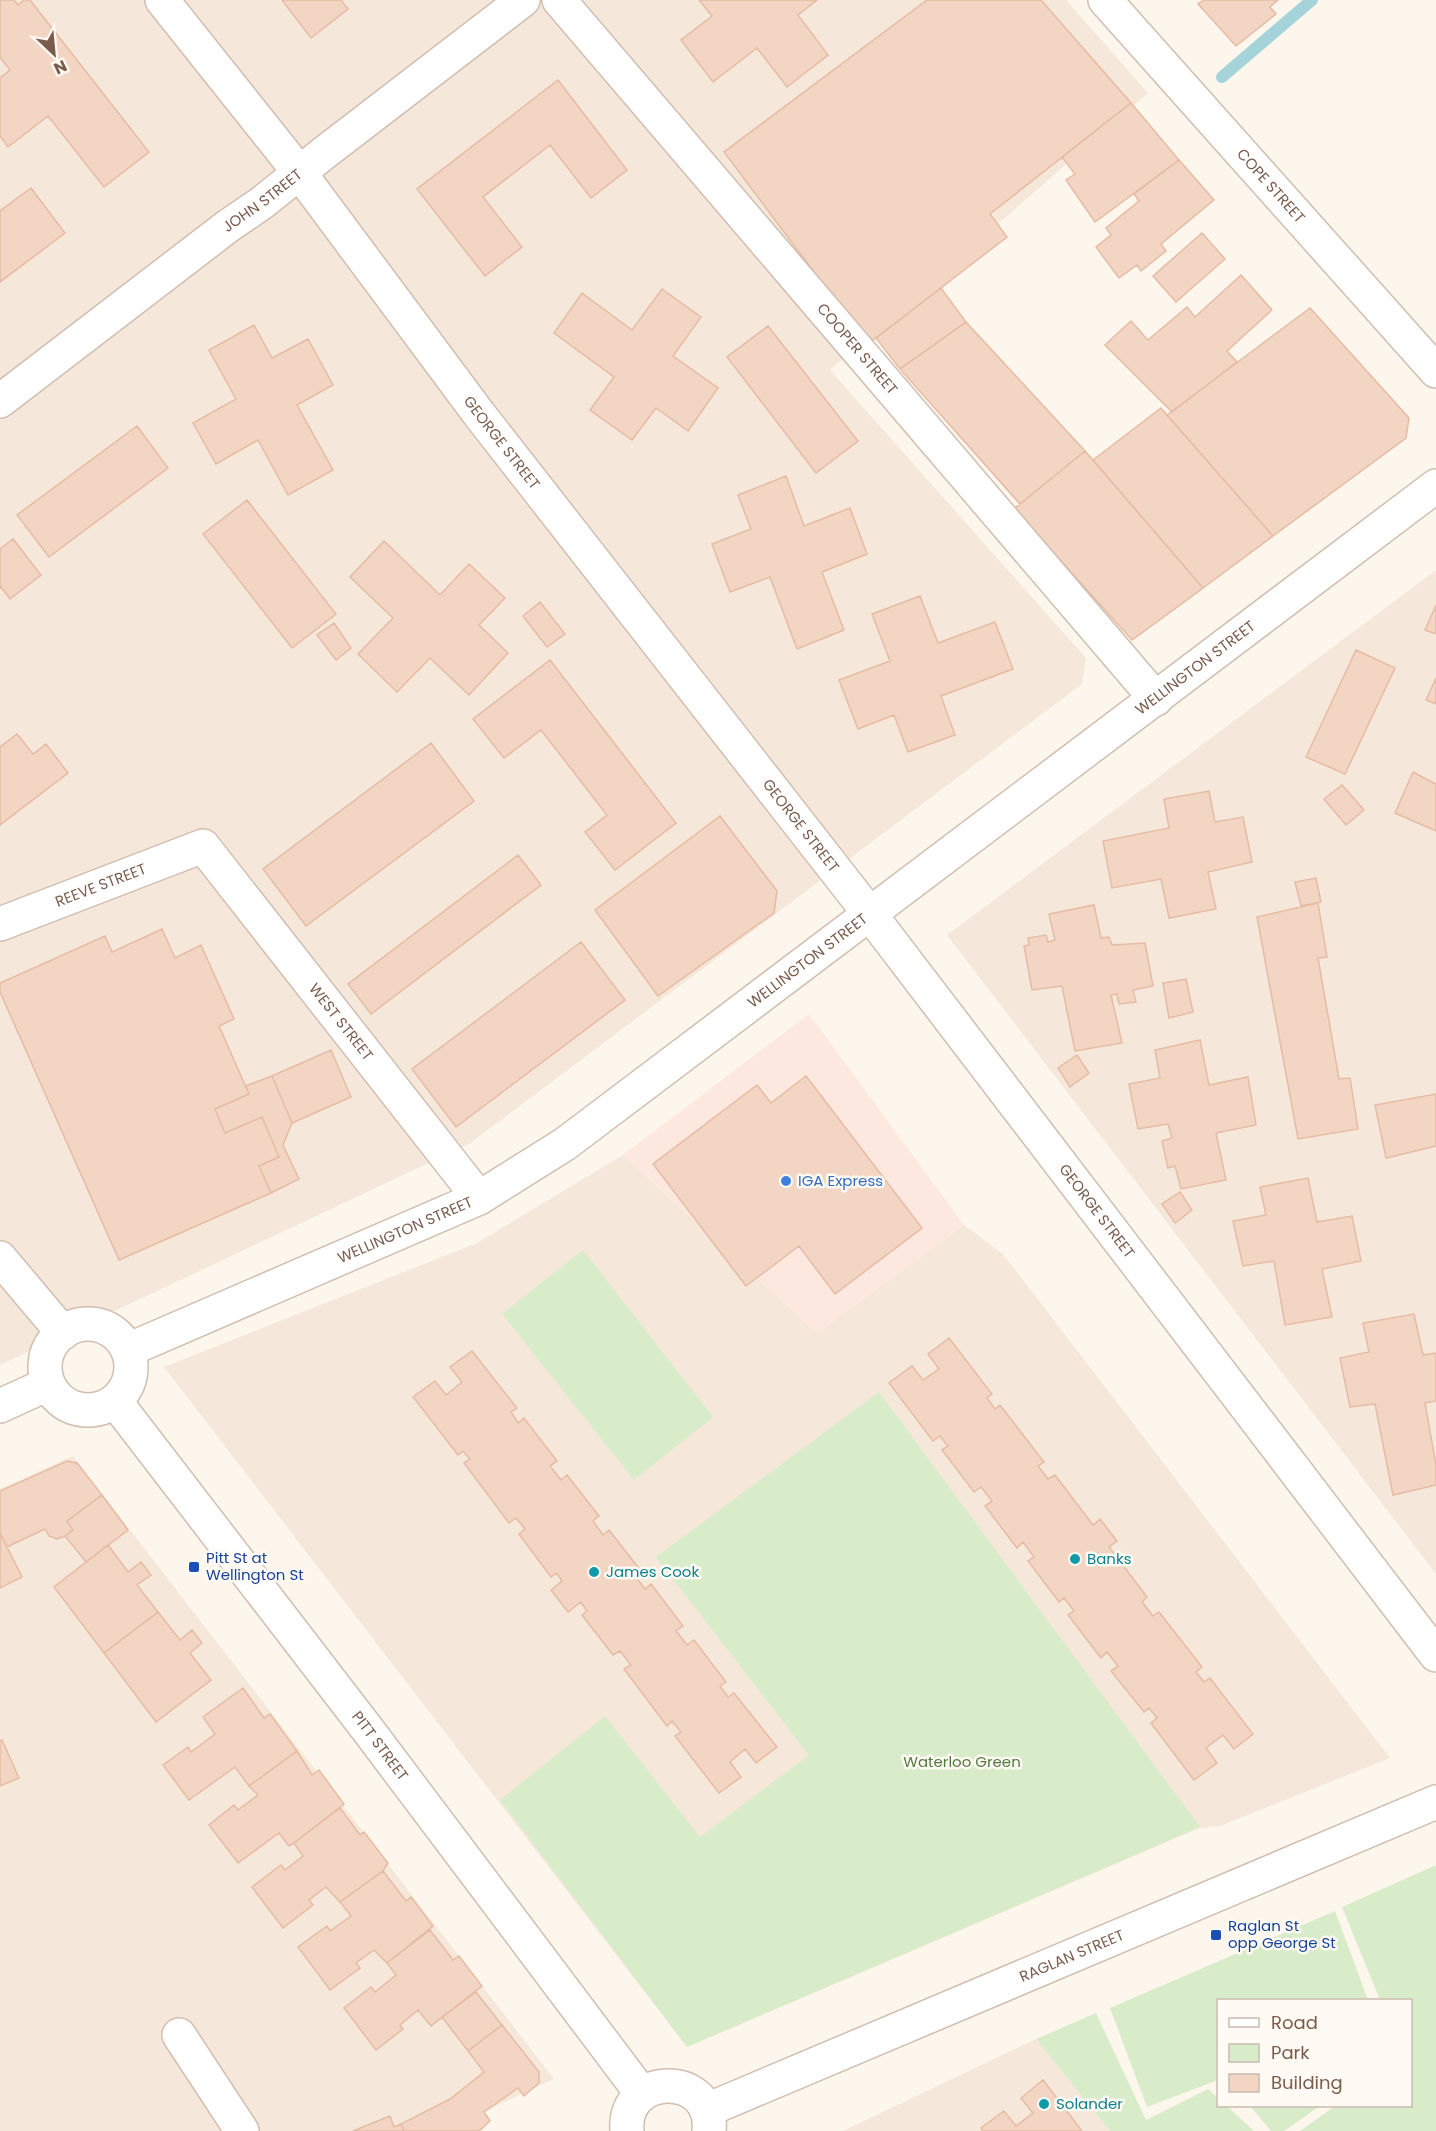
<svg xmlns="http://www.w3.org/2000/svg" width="1436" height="2131" viewBox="0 0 1436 2131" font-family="Poppins,sans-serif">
  <rect width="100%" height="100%" fill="#fdf6ec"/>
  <path fill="#f5e8da" d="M 0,0 L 1066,0 L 1148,93 L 830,370 L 1086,658 L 1082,684 L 469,1144 L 0,1365 Z
    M 1436,570 L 1436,1574 L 947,935 Z
    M 623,1155 L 817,1333 L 964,1225 L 1003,1254 L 1390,1758 L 1220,1826 L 1200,1828 L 687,2047 L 164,1367 L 477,1243 Z
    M 73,1456 L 554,2079 L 443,2131 L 0,2131 L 0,1489 Z
    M 1036,2039 L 1110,2131 L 843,2131 Z"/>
  <path fill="#fde8e0" d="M 809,1014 L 964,1225 L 817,1333 L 623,1155 Z"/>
  <path fill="#d8ecc9" d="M 583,1250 L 713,1417 L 634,1480 L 502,1314 Z
    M 879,1392 L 1200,1827 L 687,2047 L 500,1800 L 605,1716 L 700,1837 L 809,1755 L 656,1557 Z
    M 1436,1865 L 1436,2131 L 1300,2131 L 1335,2106 L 1410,2106 L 1410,2000 L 1380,2000 L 1342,1907 Z
    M 1335,1911 L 1368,2000 L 1218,2000 L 1218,2080 L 1147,2107 L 1110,2008 Z
    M 1096,2013 L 1146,2120 L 1208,2089 L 1218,2098 L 1218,2106 L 1227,2106 L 1254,2131 L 1110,2131 L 1036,2039 Z
    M 1250,2106 L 1320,2106 L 1284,2131 L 1271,2131 Z"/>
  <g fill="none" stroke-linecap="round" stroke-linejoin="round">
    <path stroke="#a5d3da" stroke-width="12" d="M 1222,77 L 1312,0"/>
  </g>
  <path fill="#f3d5c3" stroke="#e6bba3" stroke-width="1.5" d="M 0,0 L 14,0 L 18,5 L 24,0 L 30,0 L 149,152 L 104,187 L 48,116 L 8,147 L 0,136 L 0,78 L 10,70 L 0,57 Z
    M 282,0 L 341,0 L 348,9 L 311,38 Z
    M 699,0 L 817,0 L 798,15 L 828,55 L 787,87 L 757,48 L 713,82 L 681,40 L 712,16 Z
    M 927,0 L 1041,0 L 1131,103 L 990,214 L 1007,237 L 868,344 L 724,152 Z
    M 1204,0 L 1278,0 L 1270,7 L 1276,14 L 1236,46 L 1198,4 Z
    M 558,80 L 627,170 L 591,198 L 550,145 L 483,197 L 522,247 L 485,276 L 417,189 Z
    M 1131,103 L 1179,160 L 1095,222 L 1066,180 L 1075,174 L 1062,157 Z
    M 1179,160 L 1214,200 L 1161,244 L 1166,251 L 1141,271 L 1137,265 L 1119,278 L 1096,247 L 1111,235 L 1106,228 L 1139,201 L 1134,194 Z
    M 31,188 L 65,233 L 0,282 L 0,211 Z
    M 1202,233 L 1225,259 L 1176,302 L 1153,276 Z
    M 1241,275 L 1272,310 L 1227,351 L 1237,362 L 1172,412 L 1105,345 L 1131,321 L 1148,340 L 1187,307 L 1195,317 Z
    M 941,288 L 966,322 L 900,369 L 876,338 Z
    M 662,289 L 701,317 L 673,356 L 718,388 L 688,431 L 656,408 L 632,440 L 590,410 L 614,377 L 554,333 L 582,293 L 632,330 Z
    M 1310,308 L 1409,418 L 1406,438 L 1273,536 L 1167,415 Z
    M 966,322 L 1085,451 L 1020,504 L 900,369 Z
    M 254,325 L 272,358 L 308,339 L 333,385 L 297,405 L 333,470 L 288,495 L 258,440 L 216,464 L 193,423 L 236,399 L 209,350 Z
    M 768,326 L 858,441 L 816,473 L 727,357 Z
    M 1161,408 L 1273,536 L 1203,588 L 1093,460 Z
    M 137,426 L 168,468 L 49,557 L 17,515 Z
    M 1085,451 L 1203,588 L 1132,640 L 1014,509 Z
    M 786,476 L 804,526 L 850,508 L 867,554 L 822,572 L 844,630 L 797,649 L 770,577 L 730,592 L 712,544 L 751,529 L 738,495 Z
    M 247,500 L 336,614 L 292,648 L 203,534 Z
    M 13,539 L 41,575 L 10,599 L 1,587 L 0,588 L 0,549 Z
    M 384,541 L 440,595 L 469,564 L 505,598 L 479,625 L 508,653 L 469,695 L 430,658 L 397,692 L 358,654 L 393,618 L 350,577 Z
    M 920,596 L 938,643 L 995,622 L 1013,669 L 941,696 L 955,735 L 908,752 L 894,715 L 858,729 L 839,680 L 890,661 L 872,614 Z
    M 540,602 L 565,634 L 547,647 L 523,616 Z
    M 1436,605 L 1436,634 L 1425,630 Z
    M 334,623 L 351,648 L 336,660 L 317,635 Z
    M 1356,650 L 1395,668 L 1345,774 L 1306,757 Z
    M 550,660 L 676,823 L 615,870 L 585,832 L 607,815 L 541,730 L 504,758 L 473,719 Z
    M 1436,678 L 1436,704 L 1426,700 Z
    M 17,734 L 33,754 L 46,744 L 68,773 L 0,825 L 0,747 Z
    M 431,743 L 474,801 L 306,926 L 263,869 Z
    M 1413,772 L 1436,784 L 1436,831 L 1395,813 Z
    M 1342,785 L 1364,810 L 1346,825 L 1324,799 Z
    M 1209,791 L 1215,822 L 1243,817 L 1252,862 L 1208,872 L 1216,909 L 1169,918 L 1161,879 L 1112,888 L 1103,841 L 1169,828 L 1164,799 Z
    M 720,816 L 777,891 L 774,913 L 658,996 L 595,910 Z
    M 518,855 L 541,885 L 371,1014 L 348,984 Z
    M 1316,878 L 1321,902 L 1301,906 L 1295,882 Z
    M 1318,903 L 1327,957 L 1318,958 L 1339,1079 L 1350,1078 L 1358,1129 L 1298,1139 L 1257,917 Z
    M 1094,905 L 1101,938 L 1109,937 L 1112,945 L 1145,943 L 1153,986 L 1133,990 L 1136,1002 L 1119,1004 L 1117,994 L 1111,995 L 1122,1043 L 1075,1051 L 1062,986 L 1032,990 L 1024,946 L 1029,945 L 1028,938 L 1046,935 L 1048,942 L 1055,940 L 1049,914 Z
    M 162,929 L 175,958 L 201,945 L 234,1019 L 219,1026 L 249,1094 L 215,1109 L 225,1133 L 262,1117 L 279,1157 L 259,1166 L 271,1193 L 119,1260 L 0,992 L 0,983 L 105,936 L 112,952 Z
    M 581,942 L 625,1000 L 456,1127 L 412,1069 Z
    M 1186,979 L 1193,1012 L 1169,1018 L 1163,983 Z
    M 1200,1040 L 1209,1085 L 1248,1077 L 1256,1125 L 1216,1133 L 1226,1180 L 1181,1189 L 1175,1166 L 1168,1168 L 1162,1141 L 1172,1138 L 1168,1124 L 1138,1129 L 1129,1084 L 1160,1078 L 1155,1050 Z
    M 331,1050 L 351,1097 L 292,1123 L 272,1076 Z
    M 1077,1055 L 1089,1073 L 1070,1087 L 1058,1068 Z
    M 272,1076 L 292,1123 L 283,1145 L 299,1179 L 271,1193 L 259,1166 L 279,1157 L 262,1117 L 225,1133 L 215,1109 L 249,1094 L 246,1086 Z
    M 806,1076 L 922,1228 L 835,1294 L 799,1246 L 746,1286 L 653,1164 L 757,1085 L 771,1103 Z
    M 1436,1094 L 1436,1146 L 1386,1158 L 1375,1105 Z
    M 1308,1178 L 1317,1222 L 1352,1216 L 1361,1261 L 1322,1269 L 1332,1317 L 1285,1325 L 1274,1261 L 1243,1266 L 1233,1221 L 1266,1215 L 1260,1187 Z
    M 1180,1192 L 1192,1210 L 1175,1223 L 1162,1204 Z
    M 1414,1314 L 1423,1355 L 1436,1353 L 1436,1401 L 1425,1403 L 1436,1465 L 1436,1485 L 1393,1495 L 1375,1404 L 1350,1407 L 1340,1358 L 1369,1352 L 1363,1323 Z
    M 949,1338 L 992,1394 L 987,1398 L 995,1409 L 1000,1405 L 1044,1462 L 1038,1466 L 1048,1479 L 1055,1475 L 1093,1525 L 1100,1519 L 1117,1541 L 1109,1547 L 1147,1597 L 1142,1602 L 1153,1616 L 1159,1612 L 1202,1667 L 1196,1672 L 1204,1682 L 1210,1678 L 1253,1734 L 1234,1749 L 1223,1735 L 1206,1748 L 1217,1763 L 1194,1780 L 1151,1723 L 1157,1718 L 1149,1708 L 1144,1712 L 1111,1671 L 1118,1666 L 1107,1652 L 1101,1658 L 1068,1615 L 1074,1611 L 1064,1598 L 1059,1602 L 1028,1561 L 1034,1557 L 1023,1542 L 1017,1548 L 985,1506 L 992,1501 L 981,1487 L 974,1492 L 942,1450 L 948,1446 L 940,1436 L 933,1441 L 889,1383 L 912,1366 L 923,1380 L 939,1369 L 928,1354 Z
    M 472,1351 L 517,1408 L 511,1412 L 518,1423 L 524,1418 L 557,1461 L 550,1466 L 561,1480 L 567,1475 L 599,1516 L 593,1521 L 603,1535 L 609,1530 L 641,1571 L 635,1576 L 645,1589 L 651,1584 L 683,1626 L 676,1631 L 687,1645 L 694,1640 L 726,1682 L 720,1686 L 728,1697 L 734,1693 L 777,1747 L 756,1763 L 745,1749 L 730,1762 L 741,1777 L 719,1793 L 675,1736 L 681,1732 L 672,1721 L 667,1726 L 624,1669 L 631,1665 L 620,1651 L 613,1655 L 582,1615 L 587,1611 L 581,1602 L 568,1612 L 551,1590 L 562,1581 L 557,1573 L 551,1577 L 519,1534 L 525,1529 L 516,1518 L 509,1523 L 464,1463 L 470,1459 L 463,1451 L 458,1455 L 413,1397 L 435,1381 L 446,1395 L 462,1382 L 450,1367 Z
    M 67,1461 L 77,1463 L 102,1495 L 67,1521 L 73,1530 L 65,1536 L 57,1539 L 49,1536 L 45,1529 L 7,1547 L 0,1533 L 0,1491 Z
    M 102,1495 L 128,1530 L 86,1562 L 65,1536 L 73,1530 L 67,1521 Z
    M 0,1533 L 22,1577 L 0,1588 Z
    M 108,1545 L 128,1572 L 141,1562 L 151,1575 L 137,1585 L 158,1612 L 104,1653 L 54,1587 Z
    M 158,1612 L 180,1640 L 192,1630 L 202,1643 L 190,1653 L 211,1680 L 156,1722 L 104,1653 Z
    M 243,1688 L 264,1718 L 270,1714 L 297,1751 L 249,1786 L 235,1767 L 189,1800 L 163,1765 L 188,1747 L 191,1752 L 215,1734 L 203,1717 Z
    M 2,1740 L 19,1778 L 0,1786 L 0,1741 Z
    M 297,1751 L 312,1775 L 319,1770 L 344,1804 L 294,1843 L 289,1846 L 279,1833 L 238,1863 L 209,1825 L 234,1805 L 238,1810 L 258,1795 L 249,1786 Z
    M 340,1808 L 360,1835 L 364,1832 L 388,1863 L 383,1871 L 340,1902 L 326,1887 L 309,1900 L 313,1905 L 283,1928 L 252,1887 L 281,1865 L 285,1870 L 303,1856 L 294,1843 Z
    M 383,1871 L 406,1901 L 411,1897 L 433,1926 L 387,1963 L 374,1950 L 356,1963 L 360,1968 L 330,1990 L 298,1947 L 327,1926 L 330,1931 L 351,1916 L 340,1902 Z
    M 430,1930 L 453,1960 L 459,1956 L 482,1986 L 431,2026 L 418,2010 L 400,2025 L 403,2029 L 376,2050 L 344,2008 L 371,1987 L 375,1992 L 396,1975 L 387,1963 Z
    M 476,1992 L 502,2025 L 468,2051 L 442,2017 Z
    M 502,2025 L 539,2072 L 539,2083 L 524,2096 L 518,2088 L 484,2112 L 490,2121 L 479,2131 L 404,2131 L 401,2124 L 450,2099 L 484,2072 L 468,2051 Z
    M 1043,2080 L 1082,2131 L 983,2131 L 981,2128 L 1004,2111 L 1016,2126 L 1033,2113 L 1021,2098 Z
    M 390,2116 L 394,2127 L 401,2124 L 404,2131 L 353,2131 Z"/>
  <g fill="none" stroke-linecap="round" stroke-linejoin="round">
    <g stroke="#d1beb0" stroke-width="36">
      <g id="minor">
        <path id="s1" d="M 162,0 L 299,172 L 479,414 L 869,913 L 1436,1655"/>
        <path id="s2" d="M 559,0 L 1156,699"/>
        <path id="s3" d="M 1105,0 L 1436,371"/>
        <path id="s4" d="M 0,401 L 228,226 L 263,202 L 324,153 L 523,0"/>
        <path id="s5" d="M 0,924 L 203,846 L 479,1198"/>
        <path d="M 0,1258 L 63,1333"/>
        <circle cx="88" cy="1367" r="43"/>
        <path id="s6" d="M 128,1350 L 479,1198 L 565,1144 L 1436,486"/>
        <path id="s7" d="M 115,1401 L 368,1730 L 642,2094"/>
        <path d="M 0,1406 L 48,1384"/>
        <path d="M 179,2035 L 242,2131"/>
        <path id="s8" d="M 707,2110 L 1436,1802"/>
        <path d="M 627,2131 C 622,2071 715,2071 709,2131"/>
      </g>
    </g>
    <use href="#minor" stroke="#fff" stroke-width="33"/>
  </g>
  <circle fill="#3f7fe0" stroke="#fffaf3" stroke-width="2" cx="786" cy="1181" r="6"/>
  <g fill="#0f9aa8" stroke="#fffaf3" stroke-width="2">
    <circle cx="1075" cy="1559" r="6"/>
    <circle cx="594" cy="1572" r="6"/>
    <circle cx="1044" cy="2104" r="6"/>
  </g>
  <g fill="#1a4fb4" stroke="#fffaf3" stroke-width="2">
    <rect x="188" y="1561" width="12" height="12" rx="3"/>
    <rect x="1210" y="1929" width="12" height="12" rx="3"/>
  </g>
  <g text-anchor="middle" stroke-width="5" stroke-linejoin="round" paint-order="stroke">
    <g font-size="15" fill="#7a5c4d" stroke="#fffaf3">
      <text dy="5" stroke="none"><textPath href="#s3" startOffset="249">COPE STREET</textPath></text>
      <text dy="5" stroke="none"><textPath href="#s4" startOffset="330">JOHN STREET</textPath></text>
      <text dy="5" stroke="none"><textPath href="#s2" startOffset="459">COOPER STREET</textPath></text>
      <text dy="5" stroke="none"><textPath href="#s1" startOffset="558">GEORGE STREET</textPath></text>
      <text dy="5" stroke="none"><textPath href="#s6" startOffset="1274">WELLINGTON STREET</textPath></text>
      <text dy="5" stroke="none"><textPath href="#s1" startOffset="1044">GEORGE STREET</textPath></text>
      <text dy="5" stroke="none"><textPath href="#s5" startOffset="108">REEVE STREET</textPath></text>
      <text dy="5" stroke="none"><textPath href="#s6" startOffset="788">WELLINGTON STREET</textPath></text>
      <text dy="5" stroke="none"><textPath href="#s5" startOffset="441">WEST STREET</textPath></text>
      <text dy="5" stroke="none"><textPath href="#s1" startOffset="1530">GEORGE STREET</textPath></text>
      <text dy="5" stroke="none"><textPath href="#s6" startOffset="302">WELLINGTON STREET</textPath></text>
      <text dy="5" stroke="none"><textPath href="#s7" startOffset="435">PITT STREET</textPath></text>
      <text dy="5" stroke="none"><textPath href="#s8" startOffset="396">RAGLAN STREET</textPath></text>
    </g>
    <g font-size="15" fill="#366cbe" stroke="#fffaf3" text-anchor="start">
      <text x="798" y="1186">IGA Express</text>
    </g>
    <g font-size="15" fill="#164399" stroke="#fffaf3" text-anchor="start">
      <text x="206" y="1563">Pitt St at<tspan x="206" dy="17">Wellington St</tspan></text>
      <text x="1228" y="1931">Raglan St<tspan x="1228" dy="17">opp George St</tspan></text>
    </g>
    <g font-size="15" fill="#0d838f" stroke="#fffaf3" text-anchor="start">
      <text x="1087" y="1564">Banks</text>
      <text x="606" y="1577">James Cook</text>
      <text x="1056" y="2109">Solander</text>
    </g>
    <g font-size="15" fill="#537a41" stroke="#fffaf3">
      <text x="962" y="1767">Waterloo Green</text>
    </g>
  </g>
  <rect x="1217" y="1999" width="195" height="108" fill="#fffaf3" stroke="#cabbb1" stroke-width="1.5"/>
  <rect x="1229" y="2018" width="30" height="9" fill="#ffffff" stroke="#cabbb1" stroke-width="1.5"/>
  <text x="1271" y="2029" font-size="18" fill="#7a5c4d">Road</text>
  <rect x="1229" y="2044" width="30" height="18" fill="#d8ecc9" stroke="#cabbb1" stroke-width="1.5"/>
  <text x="1271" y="2059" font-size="18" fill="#7a5c4d">Park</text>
  <rect x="1229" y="2074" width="30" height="18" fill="#f3d5c3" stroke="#cabbb1" stroke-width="1.5"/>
  <text x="1271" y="2089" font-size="18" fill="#7a5c4d">Building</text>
  <g transform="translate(54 54) rotate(154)" stroke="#fffaf3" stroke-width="4.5" paint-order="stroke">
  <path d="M0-4.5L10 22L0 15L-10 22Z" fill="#7a5c4d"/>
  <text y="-9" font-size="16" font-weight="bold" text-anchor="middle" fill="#7a5c4d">N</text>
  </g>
</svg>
